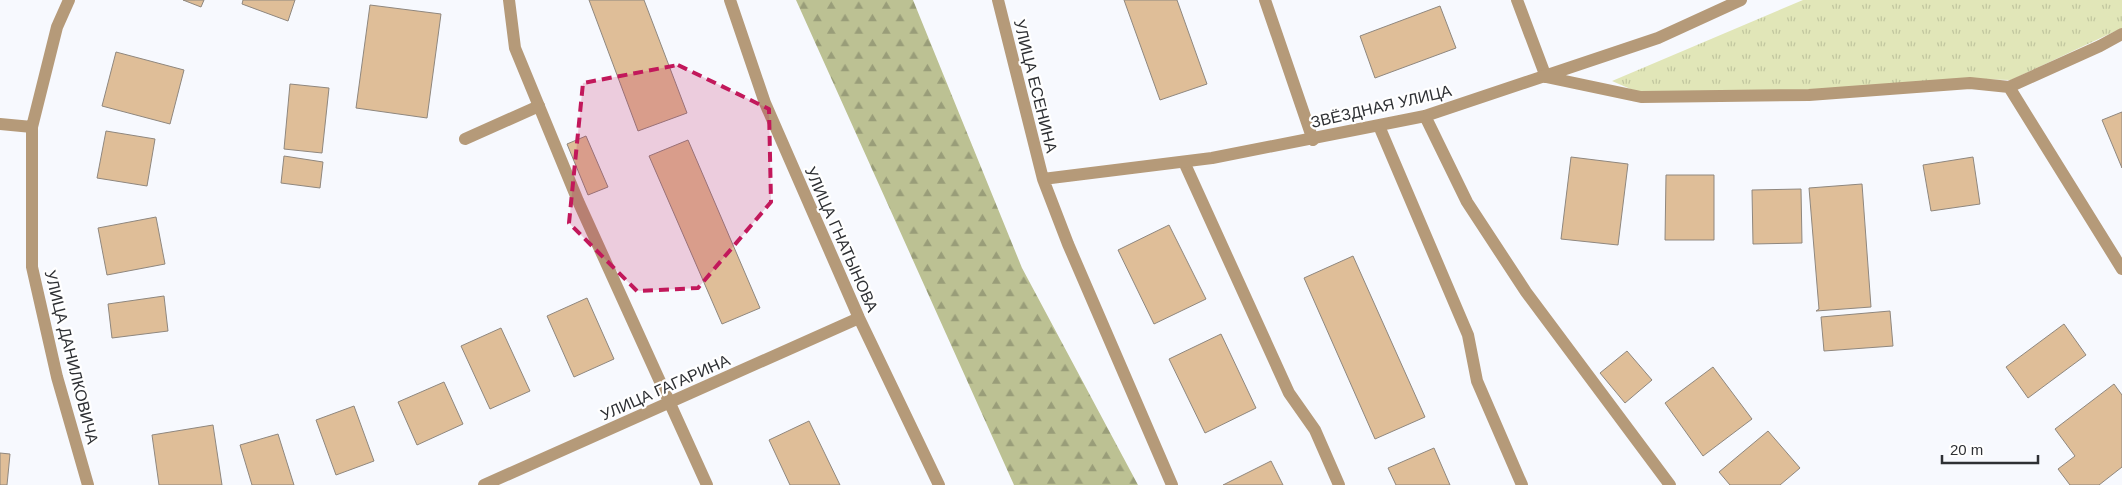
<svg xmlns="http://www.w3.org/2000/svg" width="2122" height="485" viewBox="0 0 2122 485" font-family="Arial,sans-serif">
  <defs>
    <pattern id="forest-firs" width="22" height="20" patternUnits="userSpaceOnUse" patternTransform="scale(1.25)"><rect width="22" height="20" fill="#bcc193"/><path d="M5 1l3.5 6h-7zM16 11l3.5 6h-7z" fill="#999d79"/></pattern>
    <pattern id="park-tufts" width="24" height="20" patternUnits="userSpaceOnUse" patternTransform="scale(1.25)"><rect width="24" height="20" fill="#e1e6b8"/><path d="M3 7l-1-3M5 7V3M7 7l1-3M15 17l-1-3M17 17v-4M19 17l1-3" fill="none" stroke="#c1c69f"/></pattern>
  </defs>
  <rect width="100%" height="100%" fill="#f7f9fe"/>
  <path fill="url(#forest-firs)" d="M 796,0 L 913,0 L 1022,268 L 1138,485 L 1014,485 Z"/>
  <path fill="url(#park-tufts)" d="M 1803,0 L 2122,0 L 2122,28 L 2011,80 L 1969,79 L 1812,90 L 1642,94 L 1612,81 Z"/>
  <path fill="#dfbe98" stroke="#8f877e" d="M 183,0 L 204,0 L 201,7 Z
    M 243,0 L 295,0 L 288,21 L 242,4 Z
    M 589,0 L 644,0 L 687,113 L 638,131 Z
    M 1124,0 L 1177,0 L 1207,84 L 1160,100 Z
    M 370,5 L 441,14 L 427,118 L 356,108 Z
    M 1440,6 L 1456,48 L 1375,78 L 1360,36 Z
    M 116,52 L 184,70 L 170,124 L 102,106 Z
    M 290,84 L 329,88 L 322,153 L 284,149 Z
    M 2122,112 L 2122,168 L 2102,120 Z
    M 106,131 L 155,139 L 147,186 L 97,178 Z
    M 586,136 L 608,187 L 588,195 L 567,144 Z
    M 688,140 L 760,308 L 722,324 L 649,156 Z
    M 284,156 L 323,162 L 320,188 L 281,183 Z
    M 1571,157 L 1628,164 L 1618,245 L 1561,239 Z
    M 1973,157 L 1980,204 L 1931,211 L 1923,165 Z
    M 1666,175 L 1714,175 L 1714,240 L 1665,240 Z
    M 1862,184 L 1871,307 L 1816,311 L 1819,309 L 1809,188 Z
    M 1801,189 L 1802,243 L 1753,244 L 1752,190 Z
    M 156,217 L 165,264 L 107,275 L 98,228 Z
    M 1169,225 L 1206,299 L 1154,324 L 1118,250 Z
    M 1353,256 L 1425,417 L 1375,439 L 1304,278 Z
    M 164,296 L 168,331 L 112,338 L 108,304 Z
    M 587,298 L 614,359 L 574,377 L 547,316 Z
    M 1890,311 L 1893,346 L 1824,351 L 1821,317 Z
    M 2064,324 L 2086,355 L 2028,398 L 2006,367 Z
    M 501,328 L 530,391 L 490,409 L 461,346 Z
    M 1221,334 L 1256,408 L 1205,433 L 1169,359 Z
    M 1627,351 L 1652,380 L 1625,403 L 1600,373 Z
    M 1713,367 L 1752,419 L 1703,456 L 1665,403 Z
    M 444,382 L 463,424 L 417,445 L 398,402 Z
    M 2114,384 L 2122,395 L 2122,467 L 2099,485 L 2070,485 L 2058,469 L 2075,456 L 2055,429 Z
    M 354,406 L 374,461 L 336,475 L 316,420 Z
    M 809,421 L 840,485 L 790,485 L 769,440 Z
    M 213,425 L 222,485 L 159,485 L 152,435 Z
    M 1768,431 L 1800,468 L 1780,485 L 1730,485 L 1719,472 Z
    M 278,434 L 294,485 L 252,485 L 240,445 Z
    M 1434,448 L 1450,485 L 1396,485 L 1388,468 Z
    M 0,453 L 10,454 L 7,485 L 0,485 Z
    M 1271,461 L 1283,485 L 1223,485 Z"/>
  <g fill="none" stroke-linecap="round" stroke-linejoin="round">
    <path stroke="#b59a79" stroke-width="12" d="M 1265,0 L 1313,140
      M 1517,0 L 1546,77
      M 1379,126 L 1468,335 L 1477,381 L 1522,485
      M 465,139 L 539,106
      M 1184,162 L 1289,393 L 1315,430 L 1339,485"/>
    <path stroke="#b59a79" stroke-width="12" d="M 69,0 L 57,27 L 32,127 L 32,267 L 57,377 L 88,485
      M 509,0 L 515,48 L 578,201 L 707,485
      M 730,0 L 765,103 L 859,318 L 939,485
      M 998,0 L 1043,179 L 1068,244 L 1172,485
      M 1546,77 L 1641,97 L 1809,95 L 1970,83 L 2009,87 L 2100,46 L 2122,34
      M 2009,87 L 2122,269
      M 1425,116 L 1467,202 L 1526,292 L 1670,485
      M 0,124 L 32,127
      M 1043,179 L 1212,158 L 1425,116 L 1658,38 L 1741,0
      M 484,485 L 859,318"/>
  </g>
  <path fill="#c2185b" fill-opacity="0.2" stroke="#c2185b" stroke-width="4" stroke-dasharray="10 6" stroke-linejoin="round" d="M 678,65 L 769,109 L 771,202 L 698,288 L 637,291 L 569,223 L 583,83 Z"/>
  <g text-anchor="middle" stroke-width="4.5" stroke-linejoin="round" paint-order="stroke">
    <g font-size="16" fill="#2e3034" stroke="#fff">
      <text transform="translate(1036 86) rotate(76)" y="6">УЛИЦА ЕСЕНИНА</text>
      <text transform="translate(1381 106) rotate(-13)" y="6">ЗВЁЗДНАЯ УЛИЦА</text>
      <text transform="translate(842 239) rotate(66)" y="6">УЛИЦА ГНАТЫНОВА</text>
      <text transform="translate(72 357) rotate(76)" y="6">УЛИЦА ДАНИЛКОВИЧА</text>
      <text transform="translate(665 387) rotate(-24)" y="6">УЛИЦА ГАГАРИНА</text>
    </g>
  </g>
  <path d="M1942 455v8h96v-8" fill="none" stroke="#2e3034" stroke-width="2.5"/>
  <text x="1950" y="455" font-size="15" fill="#2e3034" stroke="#ffffff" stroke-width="4" paint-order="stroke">20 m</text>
</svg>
